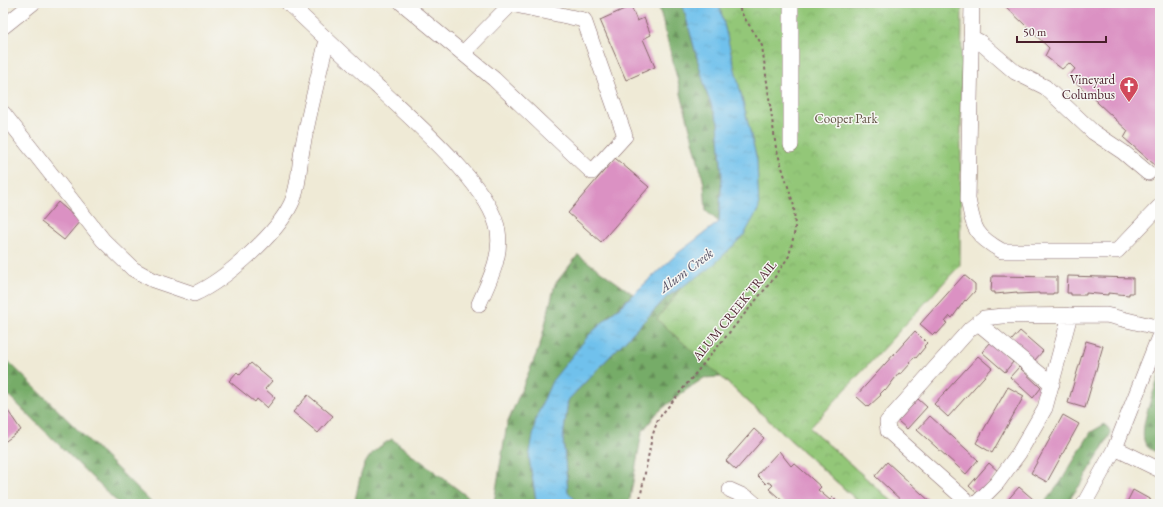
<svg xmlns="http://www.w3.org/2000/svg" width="1163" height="507" viewBox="0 0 1163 507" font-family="'EB Garamond',serif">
  <defs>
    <pattern id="forest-firs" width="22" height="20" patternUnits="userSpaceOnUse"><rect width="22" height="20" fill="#76ac68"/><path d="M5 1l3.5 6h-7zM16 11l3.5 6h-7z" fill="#638b56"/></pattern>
    <pattern id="park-crowns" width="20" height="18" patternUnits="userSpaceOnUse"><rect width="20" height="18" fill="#93c778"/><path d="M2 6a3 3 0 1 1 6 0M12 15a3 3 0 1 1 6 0" fill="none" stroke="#80aa68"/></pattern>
    <pattern id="water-ripples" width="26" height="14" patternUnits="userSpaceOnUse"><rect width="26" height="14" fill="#70c1ec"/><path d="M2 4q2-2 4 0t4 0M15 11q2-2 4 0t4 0" fill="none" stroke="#62a5cb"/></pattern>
  </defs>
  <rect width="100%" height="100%" fill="#f6f6f2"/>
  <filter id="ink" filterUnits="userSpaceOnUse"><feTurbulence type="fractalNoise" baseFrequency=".025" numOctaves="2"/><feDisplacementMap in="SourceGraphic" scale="8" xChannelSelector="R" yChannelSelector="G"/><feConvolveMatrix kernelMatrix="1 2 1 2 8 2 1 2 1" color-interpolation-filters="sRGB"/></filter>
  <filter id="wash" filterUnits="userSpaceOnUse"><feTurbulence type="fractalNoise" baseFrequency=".012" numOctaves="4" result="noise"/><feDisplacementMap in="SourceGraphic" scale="16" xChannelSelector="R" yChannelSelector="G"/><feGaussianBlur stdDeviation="0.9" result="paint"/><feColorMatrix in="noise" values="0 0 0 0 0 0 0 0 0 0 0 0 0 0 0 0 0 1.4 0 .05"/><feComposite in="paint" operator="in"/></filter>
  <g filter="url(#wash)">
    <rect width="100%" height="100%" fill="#efead6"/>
    <path fill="url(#forest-firs)" stroke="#60664a" d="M 658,3 L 682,3 L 707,94 L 718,122 L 722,176 L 719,222 L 706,211 L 704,184 Z
      M 578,255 L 633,294 L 589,335 L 529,458 L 536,500 L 539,504 L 492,504 L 494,502 L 507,424 L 540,345 L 555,284 Z
      M 709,269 L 810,428 L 895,504 L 861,504 L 721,377 L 704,378 L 679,395 L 657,413 L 642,432 L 629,504 L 579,504 L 568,492 L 563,439 L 568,400 L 668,296 Z
      M 3,356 L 153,504 L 119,504 L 3,390 Z
      M 1160,373 L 1160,454 C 1155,451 1147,449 1145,443 C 1138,428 1155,389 1160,373 Z
      M 1105,424 L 1111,433 L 1083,481 L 1066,504 L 1043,504 L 1060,483 L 1091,432 Z
      M 392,439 L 477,504 L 354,504 C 362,472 360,456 392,439 Z"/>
    <path fill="url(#park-crowns)" stroke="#6e7352" d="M 695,3 L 962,3 L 960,265 L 810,428 L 895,504 L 861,504 L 657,319 L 747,204 Z"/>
    <path fill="url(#water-ripples)" stroke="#5d708c" d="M 682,3 L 719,3 L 757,160 L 759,208 L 744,235 L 709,269 L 668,296 L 568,400 L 563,439 L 568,492 L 579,504 L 539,504 L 536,500 L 529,458 L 536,418 L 552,381 L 589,335 L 678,253 L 719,222 L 722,176 L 718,122 L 707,94 Z"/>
    <g id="blocks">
      <path fill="#db91c3" d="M 1002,3 L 1160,3 L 1160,161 L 1156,166 L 1124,138 L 1128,131 L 1069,76 L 1075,69 L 1069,63 L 1062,69 L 1045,56 L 1049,48 Z
        M 631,6 L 637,21 L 644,18 L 651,35 L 643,39 L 655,67 L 626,80 L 600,20 Z
        M 615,158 L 649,187 L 601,242 L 568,213 Z
        M 58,202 L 80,221 L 64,240 L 41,222 Z
        M 964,275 L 975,284 L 975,291 L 966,301 L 965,300 L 952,318 L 950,316 L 945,322 L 947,323 L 937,334 L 935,333 L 933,335 L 920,324 Z
        M 992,276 L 1057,277 L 1057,293 L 1053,293 L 1053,294 L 1039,294 L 1039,293 L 1017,294 L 1017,292 L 995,294 L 995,292 L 991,292 Z
        M 1068,276 L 1133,278 L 1133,293 L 1129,293 L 1129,295 L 1108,293 L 1108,295 L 1086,293 L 1086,295 L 1071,295 L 1071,293 L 1067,293 Z
        M 915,331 L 927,343 L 924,346 L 925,347 L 916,358 L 914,357 L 910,362 L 911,363 L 901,374 L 899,373 L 886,390 L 885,389 L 880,394 L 881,395 L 868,407 L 856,396 Z
        M 1020,331 L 1043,351 L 1034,361 L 1011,341 Z
        M 1086,341 L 1103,346 L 1085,408 L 1068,403 Z
        M 991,342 L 1013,362 L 1005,372 L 982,352 Z
        M 978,356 L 992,368 L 948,417 L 934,404 Z
        M 251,363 L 272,381 L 265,389 L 275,398 L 267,408 L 257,399 L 255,402 L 229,381 L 237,372 L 240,375 Z
        M 1019,367 L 1041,388 L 1033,398 L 1010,377 Z
        M 1008,387 L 1024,396 L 992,453 L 976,443 Z
        M 308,395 L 333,416 L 318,433 L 293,412 Z
        M 918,399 L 927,407 L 907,429 L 898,421 Z
        M 8,411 L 21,430 L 3,443 L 3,414 Z
        M 1063,415 L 1079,424 L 1047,482 L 1031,473 Z
        M 930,416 L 978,460 L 966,474 L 917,430 Z
        M 754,429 L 764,438 L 736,470 L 726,461 Z
        M 779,451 L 791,466 L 794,463 L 821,487 L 818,490 L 830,500 L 833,497 L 840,504 L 786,504 L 769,489 L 773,485 L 768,482 L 766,484 L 757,475 Z
        M 887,462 L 933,504 L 905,504 L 875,476 Z
        M 989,463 L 999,472 L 979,495 L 969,486 Z
        M 1019,487 L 1033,499 L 1029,504 L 1004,504 Z
        M 1133,490 L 1151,500 L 1149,504 L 1126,504 Z"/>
    </g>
  </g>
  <g filter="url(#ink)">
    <use href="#blocks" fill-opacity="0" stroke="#846667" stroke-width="1"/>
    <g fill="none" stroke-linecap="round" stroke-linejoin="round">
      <g stroke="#846667" stroke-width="16">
        <path id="minor" d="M 288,3 C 318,31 348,60 379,88 C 412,120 491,186 498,231 C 502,257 489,281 479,304
          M 402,3 L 494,79 L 592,172 L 625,136 L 584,20 L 511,4 L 463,53
          M 972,3 L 968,199 C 974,229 974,235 1002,251 L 1117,251 L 1159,207
          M 3,27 L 33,3
          M 971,37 L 980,42 L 1015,72 L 1045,87 L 1093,132 L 1123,152 L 1148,173
          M 3,113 L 103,240 L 133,269 L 153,280 L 194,294 C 225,280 276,235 291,204 C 299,188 299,167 302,150 C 309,113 318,77 327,40
          M 791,145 L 791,3
          M 978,323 L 1052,384
          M 1115,448 L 1160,470
          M 730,490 L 748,498 L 755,504
          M 970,504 L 888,431 L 887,422 L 970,329 L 984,318 L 1003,316 L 1106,315 L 1160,328
          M 976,504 L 997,483 L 1019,453 L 1045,408 L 1070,315
          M 1084,504 L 1115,448 L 1160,334"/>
      </g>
      <path stroke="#846667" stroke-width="2" stroke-dasharray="3 3" stroke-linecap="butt" d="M 639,504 L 652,437 L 658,419 L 775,277 L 789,256 L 795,230 L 794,206 L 776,148 L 762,46 C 756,32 740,16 738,3"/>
      <use href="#minor" stroke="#fff" stroke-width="15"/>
    </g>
  </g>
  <defs>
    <g id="church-pin" transform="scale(1)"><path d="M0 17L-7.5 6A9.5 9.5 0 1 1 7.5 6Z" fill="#d1495b" stroke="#f6f6f2"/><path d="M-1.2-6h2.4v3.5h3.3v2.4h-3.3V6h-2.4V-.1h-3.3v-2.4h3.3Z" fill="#fff"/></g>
  </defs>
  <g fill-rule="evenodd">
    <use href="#church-pin" x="1129" y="86"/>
  </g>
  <g text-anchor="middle" stroke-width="3" stroke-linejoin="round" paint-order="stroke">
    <g font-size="13" fill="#4a1f2b" stroke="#f6f6f2" text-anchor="end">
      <text x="1115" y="84">Vineyard<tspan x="1115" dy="15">Columbus</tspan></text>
    </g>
    <g font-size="13" fill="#605142" stroke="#f6f6f2">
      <text x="846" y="123">Cooper Park</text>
    </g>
    <g font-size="13" fill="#4a1f2b" stroke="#f6f6f2">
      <text transform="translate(734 310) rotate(-51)" y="5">ALUM CREEK TRAIL</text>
    </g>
    <g font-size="14" font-style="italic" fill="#555065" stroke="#f6f6f2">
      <text transform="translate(686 270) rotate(-37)" y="5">Alum Creek</text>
    </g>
  </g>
  <rect width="1163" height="507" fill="none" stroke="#f6f6f2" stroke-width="16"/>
  <path d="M1017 36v6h89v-6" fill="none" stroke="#4a1f2b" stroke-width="2"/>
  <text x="1023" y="36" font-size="12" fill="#4a1f2b" stroke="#f6f6f2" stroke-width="3" paint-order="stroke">50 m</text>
</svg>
